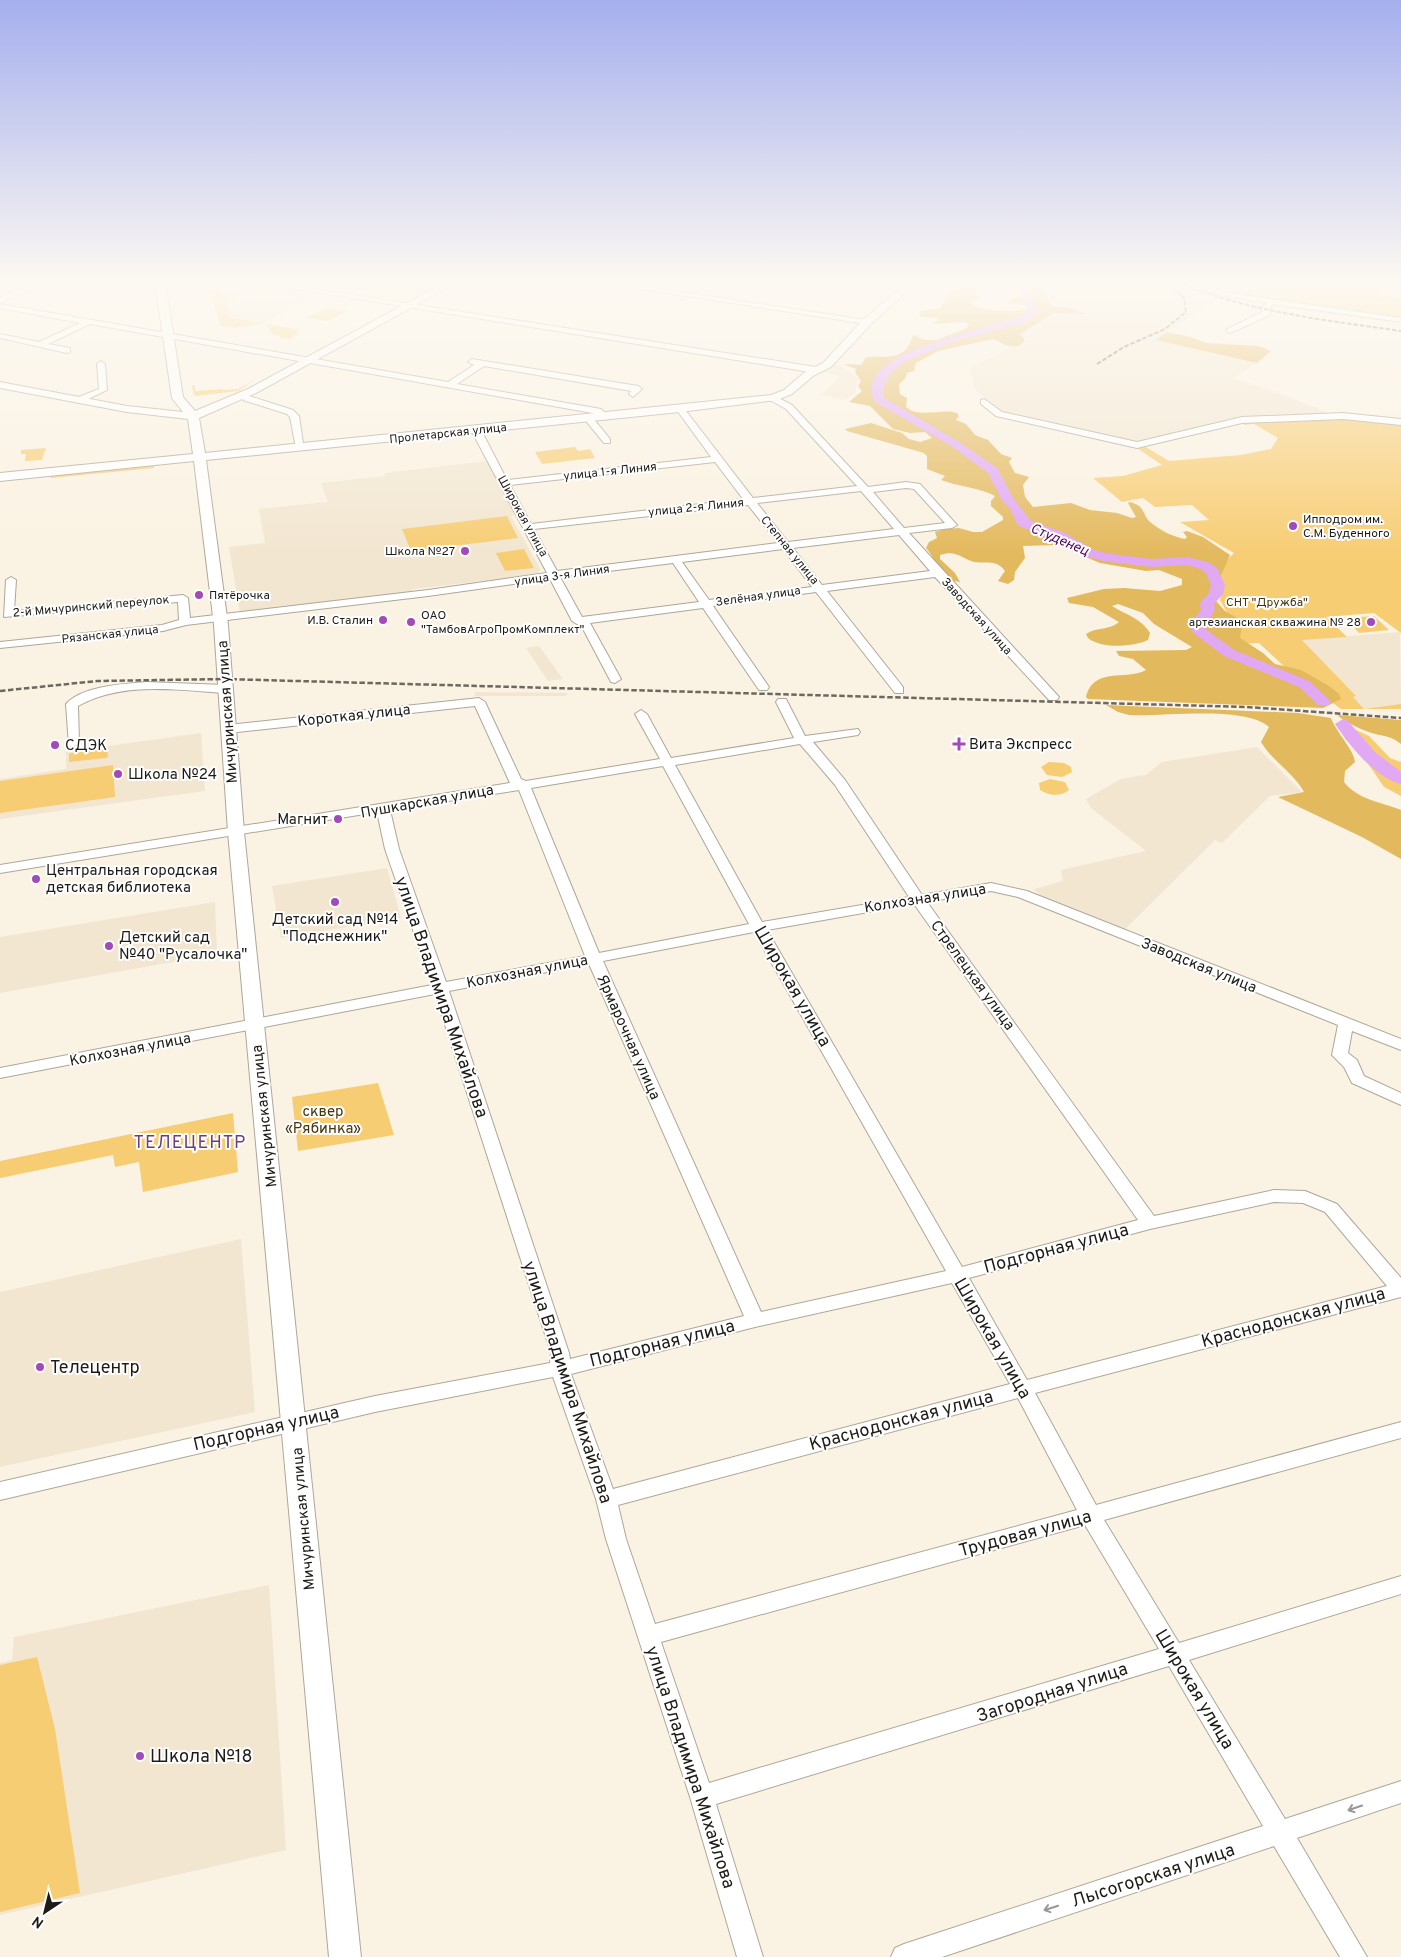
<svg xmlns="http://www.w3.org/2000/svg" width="1401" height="1957" viewBox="0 0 1401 1957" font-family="Overpass,sans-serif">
  <rect width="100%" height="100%" fill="#faf2e2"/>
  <path fill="#f2e6d0" d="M 362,282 L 443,282 L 405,302 L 342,292 Z
    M 1030,282 L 1166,282 L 1175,290 L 1216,299 L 1196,310 L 1198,312 L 1157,339 L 1257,363 L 1233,378 L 1276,392 L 1331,414 L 1265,418 L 1240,416 L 1141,443 L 1002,413 L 975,389 L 970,368 L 1029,339 L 1014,335 L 1058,312 L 1055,304 L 1045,300 Z
    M 1222,282 L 1256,282 L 1243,294 L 1222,291 L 1209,284 Z
    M 256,286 L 304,293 L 299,297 L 311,299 L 264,323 L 230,318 L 226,301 Z
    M 833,364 L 841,366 L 859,379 L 856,382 L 856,393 L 844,400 L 821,395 L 840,377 L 821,371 Z
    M 487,461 L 516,514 L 511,516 L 541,570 L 535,575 L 413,589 L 409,593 L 240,613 L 229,547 L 265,543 L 259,509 L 328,502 L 321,483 L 385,476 L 385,473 Z
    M 1400,632 L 1401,709 L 1341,709 L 1285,667 L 1259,643 Z
    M 539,646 L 563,679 L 548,681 L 526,648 Z
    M 475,692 L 568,693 L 566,696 L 475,696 Z
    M 201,733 L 205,791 L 0,819 L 0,779 L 66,769 L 66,752 Z
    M 1257,747 L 1302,792 L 1270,796 L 1222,843 L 1215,840 L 1123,931 L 1043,898 L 1034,889 L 1063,881 L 1061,870 L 1146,851 L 1091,808 L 1086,799 L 1121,779 L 1146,775 L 1162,762 Z
    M 387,868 L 401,918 L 281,938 L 272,886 Z
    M 215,902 L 217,954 L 0,993 L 0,937 Z
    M 241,1239 L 255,1412 L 0,1467 L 0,1292 Z
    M 269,1585 L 286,1850 L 0,1915 L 0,1663 L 12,1660 L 14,1637 Z"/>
  <path fill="#f7cd74" d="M 1256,282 L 1345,282 L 1344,284 C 1358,288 1371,284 1385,286 L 1379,296 L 1401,299 L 1401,317 L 1243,294 Z
    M 213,289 L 241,294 L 226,301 L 230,318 L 264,323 L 235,328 L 221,326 L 210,293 Z
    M 327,308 L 347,311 L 328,321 L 307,318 Z
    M 266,324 L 300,330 L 295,333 L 299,334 L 289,339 L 279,338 L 281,336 L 273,335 Z
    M 256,379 L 238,391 L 196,396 L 194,395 L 192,385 L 195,386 L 195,391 L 222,389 L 223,390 L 238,389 Z
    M 1343,418 L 1401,423 L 1401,633 L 1374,613 L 1326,617 L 1347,637 L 1302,640 L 1356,696 L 1353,697 L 1364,709 L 1401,704 L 1401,709 L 1341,709 L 1285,667 L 1259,643 L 1233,644 L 1230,618 L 1220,600 L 1222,590 L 1219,568 L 1234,553 L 1180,522 L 1209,520 L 1192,505 L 1155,507 L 1143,498 L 1122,502 L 1093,478 L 1123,476 L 1162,465 L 1137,448 L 1146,447 L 1169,461 L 1241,455 L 1271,449 L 1278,438 L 1254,424 L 1245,425 L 1240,422 Z
    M 575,447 L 578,451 L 590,449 L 595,458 L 542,464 L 535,452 Z
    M 46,448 L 42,460 L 25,461 L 26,454 L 21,454 L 21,450 Z
    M 154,466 L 154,468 L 51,478 L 51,476 Z
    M 507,516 L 518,538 L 411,551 L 402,529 Z
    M 524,549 L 534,568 L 505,571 L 496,553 Z
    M 1374,616 L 1389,630 L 1359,633 L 1345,618 Z
    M 1343,724 L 1369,736 L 1390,758 L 1401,762 L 1401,796 L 1384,787 L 1365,759 L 1345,738 Z
    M 107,749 L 108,757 L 106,758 L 69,762 L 69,754 L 71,753 Z
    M 1049,762 L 1064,763 L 1071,767 L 1072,772 L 1062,777 L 1047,775 L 1041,767 Z
    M 113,765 L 115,797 L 0,813 L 0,781 Z
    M 1050,779 L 1065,782 L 1069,790 C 1060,797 1049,796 1040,790 L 1039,783 Z
    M 378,1083 L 394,1135 L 298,1151 L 292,1097 Z
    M 233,1113 L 238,1172 L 143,1192 L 139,1162 L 115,1167 L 113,1155 L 0,1178 L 0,1161 Z
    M 37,1657 L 55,1729 L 80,1893 L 0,1912 L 0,1665 Z"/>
  <path fill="#e3b95d" d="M 974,282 L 996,282 L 1009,289 L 1004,291 L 974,289 L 981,297 L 970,303 C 981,313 1017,312 1032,308 L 1028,305 L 1008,304 L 1011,299 L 1021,296 L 1022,292 L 1014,286 L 1003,282 L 1036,282 L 1052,306 L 1070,308 L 1086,314 L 1054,313 L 1020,334 L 1025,340 C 1016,353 1003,343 993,339 L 938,351 L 916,363 L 914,371 L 907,373 L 905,379 L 899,384 L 900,394 L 907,398 L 906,407 C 920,419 941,408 957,413 L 959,416 L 956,420 L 966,424 L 975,435 L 988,440 L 1001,454 L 1012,458 L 1009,462 L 1015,473 L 1029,477 L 1023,485 L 1025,497 L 1033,507 L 1071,503 L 1090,510 L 1117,513 L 1132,518 L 1136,517 L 1128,503 L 1130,502 C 1145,506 1142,513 1149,521 C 1159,530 1173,537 1185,539 L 1187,537 L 1183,532 L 1187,531 L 1203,537 L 1230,555 L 1219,580 L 1216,601 L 1225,611 L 1239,619 L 1242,626 L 1240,638 L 1263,653 L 1275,664 L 1301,670 L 1329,686 L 1339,694 L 1341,699 L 1323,708 L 1088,699 L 1086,697 C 1094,666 1126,681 1146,670 L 1133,659 L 1119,656 L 1116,651 L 1186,650 L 1192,647 L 1154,624 L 1143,613 L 1118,604 L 1112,606 C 1126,615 1141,618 1150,633 L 1148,640 C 1133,647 1101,649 1088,638 L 1086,634 C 1096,627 1111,630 1119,622 L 1093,607 L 1069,603 L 1067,598 L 1104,589 L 1124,588 L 1160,591 L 1182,585 L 1182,579 L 1159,570 L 1146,571 L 1100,563 L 1057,545 L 1023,546 L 1025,558 L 1015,572 L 1014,580 L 1008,584 L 998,581 L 1005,571 C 996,559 987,564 975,562 C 963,560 957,549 940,555 L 940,559 L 955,573 L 960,582 C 943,581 935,558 926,548 L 929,542 L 937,538 L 935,532 L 945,529 L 959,528 L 973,532 L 982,532 L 1003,520 L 1003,517 L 991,506 L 991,501 L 995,496 C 981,488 956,486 941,480 L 945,476 L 927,469 L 927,456 L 924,453 L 847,431 L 845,429 L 871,423 L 902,433 L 909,439 L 920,442 L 932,438 L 925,432 L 910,433 L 893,429 L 870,406 L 849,402 L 862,391 L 858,386 L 861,381 L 855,372 L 856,369 L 843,364 L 861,365 L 866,357 C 889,356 906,361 913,335 L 925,340 L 937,340 L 967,328 L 969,324 L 965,322 L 935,324 L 932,323 L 938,321 L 937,318 L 921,317 L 919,314 L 921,311 L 941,308 C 948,290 953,290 971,286 Z
    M 1167,332 L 1191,337 L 1206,343 L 1258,346 L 1271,351 L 1257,363 L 1156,340 Z
    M 1106,705 L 1298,713 L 1331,718 C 1336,732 1354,750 1355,762 L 1345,771 L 1344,782 C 1358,800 1381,802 1401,810 L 1401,859 L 1362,837 L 1278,797 L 1304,792 C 1294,773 1273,762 1261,742 L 1269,727 C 1245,705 1162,717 1129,715 L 1118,712 Z
    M 1339,715 L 1401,720 L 1401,744 C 1393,737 1385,736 1375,734 C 1362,730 1349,724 1338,716 Z"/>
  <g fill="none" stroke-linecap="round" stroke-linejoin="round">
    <path fill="#e1a8f4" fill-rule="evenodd" d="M 1016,282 L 1026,282 C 1028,291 1038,307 1037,315 L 1025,323 L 956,341 L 904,362 L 889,375 L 884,387 L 884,398 L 961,443 L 997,468 L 1014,499 L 1031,521 L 1065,533 L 1092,549 L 1105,553 L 1151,559 L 1188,557 L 1210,563 L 1217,568 L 1225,585 L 1223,594 L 1214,604 L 1215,610 L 1204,628 L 1234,650 L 1309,681 L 1328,699 L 1331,702 L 1328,705 L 1318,705 L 1299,687 L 1224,656 L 1192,632 L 1191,623 L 1201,610 L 1200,603 L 1209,593 L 1211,585 L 1206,573 L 1200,569 L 1187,565 L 1151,567 L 1103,561 L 1082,555 L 1055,539 L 1021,527 L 1016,522 L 1011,510 L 1002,500 L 988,473 L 953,447 L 875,402 C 847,348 1002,329 1028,312 Z
      M 1343,719 L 1348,721 L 1375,752 L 1401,772 L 1401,784 C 1374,777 1350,746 1335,724 Z"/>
    <g stroke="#aea798" stroke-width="2">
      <path id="minor" d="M 253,282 L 270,282 L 816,367 L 820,370 L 816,373 Z
        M 596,282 L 614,282 L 867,320 L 871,322 L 867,324 Z
        M 1190,282 L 1200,282 L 1229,293 L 1401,318 L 1401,322 L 1273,304 L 1269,310 L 1270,315 L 1230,333 L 1226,331 L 1227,329 L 1262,312 L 1261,310 L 1266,303 L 1210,293 Z
        M 0,304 L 448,382 L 474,365 L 468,362 L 472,359 L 638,386 L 642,389 L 633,397 L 629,394 L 631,391 L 484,366 L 457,384 L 601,409 L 610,417 L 605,420 L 598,414 L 581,411 L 90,324 L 48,344 L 70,348 L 70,352 L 67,353 L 0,338 L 0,334 L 39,342 L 80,323 L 0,308 Z
        M 101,361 L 105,364 L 107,390 L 82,402 L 76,402 L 76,398 L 99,389 L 97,364 Z
        M 240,392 L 246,392 L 249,396 L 293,410 L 299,416 L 304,450 L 296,448 L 290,417 L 287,414 L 243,400 L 239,394 Z
        M 773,395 L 792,405 L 868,487 L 906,482 L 920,484 L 957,525 L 952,528 L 909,533 L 1059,697 L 1057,700 L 1049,700 L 935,577 L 827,591 L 903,687 L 903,693 L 895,693 L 816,592 L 713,606 L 769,687 L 767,690 L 759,690 L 703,608 L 590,623 L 621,679 L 615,683 L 611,682 L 582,627 L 572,621 L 550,579 L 428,596 L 186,625 L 163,631 L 0,648 L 0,642 L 162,625 L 179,620 L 178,602 L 4,617 L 6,580 L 11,577 L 16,580 L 14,611 L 183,595 L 188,598 L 190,618 L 428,590 L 547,573 L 471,430 L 476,427 L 481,430 L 507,480 L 711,457 L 676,409 L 680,406 L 683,407 L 753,498 L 857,486 L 786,409 L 770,400 L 770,396 ZM 715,462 L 743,499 L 531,524 L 510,485 ZM 906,488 L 914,489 L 945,523 L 904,528 L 873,492 ZM 861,491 L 894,529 L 788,542 L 757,503 ZM 748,505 L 778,543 L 557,571 L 534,529 ZM 899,535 L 930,571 L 822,585 L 793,548 ZM 783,549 L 812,587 L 709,600 L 682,562 ZM 673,563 L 699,602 L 582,617 L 560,577 Z
        M 984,399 L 1002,412 L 1137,442 L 1242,417 L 1343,413 L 1401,419 L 1401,425 L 1343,419 L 1242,423 L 1137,448 L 996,416 L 981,404 L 981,400 Z
        M 586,417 L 592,417 L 610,439 L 610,443 L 604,443 L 586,421 Z
        M 146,682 L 225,685 L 231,689 L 225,693 C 177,690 122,681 78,706 L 79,743 L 73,747 L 69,746 L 66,704 C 82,686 123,684 146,682 Z
        M 479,698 L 485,702 L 521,779 L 526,781 L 660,759 L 635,714 L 641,710 L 647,714 L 671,758 L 794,738 L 776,702 L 778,699 L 786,699 L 805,736 L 858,729 L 860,732 L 858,735 L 813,742 L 845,780 L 922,895 L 991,883 L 1027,891 L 1401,1039 L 1401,1050 L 1352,1031 L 1348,1053 L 1357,1060 L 1364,1076 L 1401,1093 L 1401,1105 L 1352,1083 L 1344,1067 L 1332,1055 L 1338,1025 L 1018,897 L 991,891 L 927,902 L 1154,1216 L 1274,1190 L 1305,1191 L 1337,1204 L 1401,1278 L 1401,1297 L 1035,1393 L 1096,1505 L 1401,1422 L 1401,1438 L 1104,1520 L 1179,1643 L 1401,1576 L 1401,1594 L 1189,1660 L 1285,1819 L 1401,1781 L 1401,1803 L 1297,1838 L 1367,1957 L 1340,1957 L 1274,1846 L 942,1957 L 891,1957 L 895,1948 L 904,1944 L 1263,1826 L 1169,1666 L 716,1804 L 763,1957 L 737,1957 L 690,1797 L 606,1539 L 596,1499 L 553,1377 L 375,1412 L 0,1500 L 0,1482 L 375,1396 L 550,1363 L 551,1353 L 435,994 L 0,1078 L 0,1068 L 432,985 L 385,849 L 377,812 L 0,873 L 0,865 L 510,783 L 475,706 L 228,733 L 222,729 L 228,725 ZM 800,744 L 835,785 L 909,897 L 762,922 L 675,765 ZM 663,766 L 749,924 L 599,953 L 531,788 ZM 519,790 L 585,956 L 446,982 L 399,849 L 390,810 ZM 914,904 L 919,911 L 1138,1220 L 962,1267 L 767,930 ZM 754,932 L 946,1271 L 761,1312 L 603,961 ZM 589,964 L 744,1316 L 570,1359 L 569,1353 L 449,991 ZM 1274,1202 L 1303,1203 L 1325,1212 L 1387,1286 L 1027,1380 L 969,1278 L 1150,1229 ZM 952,1283 L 1010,1384 L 613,1489 L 571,1374 L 755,1327 ZM 1018,1398 L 1077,1510 L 655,1624 L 626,1539 L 618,1505 ZM 1085,1525 L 1159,1649 L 709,1783 L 661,1642 Z"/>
    </g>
    <g stroke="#aea798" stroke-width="2">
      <path id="major" d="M 36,282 L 49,282 L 0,303 L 0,297 Z
        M 155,282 L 165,282 L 183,397 L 195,411 L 248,389 L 446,282 L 458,282 L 256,393 L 199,418 L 205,453 L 771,395 L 784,390 L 805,372 L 823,363 L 863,320 L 907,282 L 917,282 L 871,324 L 831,367 L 813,376 L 792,394 L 777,400 L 680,412 L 206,460 L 228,625 L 244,832 L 361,1957 L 329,1957 L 228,832 L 214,625 L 194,461 L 0,481 L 0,473 L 193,454 L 188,419 L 127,412 L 0,388 L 0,382 L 127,406 L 183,412 L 172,398 Z"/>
    </g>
    <use href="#minor" fill="#fff" fill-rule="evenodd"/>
    <use href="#major" fill="#fff" fill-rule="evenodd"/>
    <path stroke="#6d685f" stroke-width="2" stroke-dasharray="4.5 2" stroke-linecap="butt" d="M 1177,282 C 1249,312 1324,320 1401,331
      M 1097,364 L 1124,347 L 1165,329 L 1186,312 L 1184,298 L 1168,282"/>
    <path stroke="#6d685f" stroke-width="2.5" stroke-dasharray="5.5 2.5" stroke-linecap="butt" d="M 0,691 L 97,681 L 224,679 L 1247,707 L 1401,718"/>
  </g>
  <defs><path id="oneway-shaft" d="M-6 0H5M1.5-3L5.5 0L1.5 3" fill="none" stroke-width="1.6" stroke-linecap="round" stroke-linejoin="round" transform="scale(1.25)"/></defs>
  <g stroke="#9a9896">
    <use href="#oneway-shaft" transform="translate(1355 1808) rotate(161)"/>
    <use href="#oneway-shaft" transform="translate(1051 1908) rotate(162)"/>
  </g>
  <linearGradient id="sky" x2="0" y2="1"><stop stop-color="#a5afed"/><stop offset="0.51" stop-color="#fdf9f2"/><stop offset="1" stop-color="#fdf9f2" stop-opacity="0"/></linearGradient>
  <rect width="1401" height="556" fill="url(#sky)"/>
  <g fill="#a04bb9" stroke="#fff" stroke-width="2">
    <circle cx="1293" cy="526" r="5"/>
    <circle cx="465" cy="551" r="5"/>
    <circle cx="199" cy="595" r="5"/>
    <circle cx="383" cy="620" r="5"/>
    <circle cx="411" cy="622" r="5"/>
    <circle cx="1371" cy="622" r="5"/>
    <path d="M956.5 736.5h5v5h5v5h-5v5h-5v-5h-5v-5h5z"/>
    <circle cx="55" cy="745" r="5"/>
    <circle cx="118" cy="774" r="5"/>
    <circle cx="338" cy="819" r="5"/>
    <circle cx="36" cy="879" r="5"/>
    <circle cx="335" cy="902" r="5"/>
    <circle cx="109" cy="946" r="5"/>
    <circle cx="40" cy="1367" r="5"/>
    <circle cx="140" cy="1756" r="5"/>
  </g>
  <g text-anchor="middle" stroke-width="4" stroke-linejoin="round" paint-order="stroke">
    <g font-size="12" fill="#1e1b16" stroke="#fff">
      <text transform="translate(448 433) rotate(-6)" y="4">Пролетарская улица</text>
      <text transform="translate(610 471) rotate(-6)" y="4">улица 1-я Линия</text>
      <text transform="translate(696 507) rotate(-6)" y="4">улица 2-я Линия</text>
      <text transform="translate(523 516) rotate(61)" y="4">Широкая улица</text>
      <text transform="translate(790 550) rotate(51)" y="4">Степная улица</text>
      <text transform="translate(562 575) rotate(-8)" y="4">улица 3-я Линия</text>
      <text transform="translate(758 596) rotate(-8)" y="4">Зелёная улица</text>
      <text transform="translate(91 606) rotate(-5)" y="4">2-й Мичуринский переулок</text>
      <text transform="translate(977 616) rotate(48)" y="4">Заводская улица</text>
      <text transform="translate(110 634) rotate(-6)" y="4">Рязанская улица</text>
    </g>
    <g font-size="12" fill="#1e1b16" stroke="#fff" text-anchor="start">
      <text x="1303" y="523">Ипподром им.<tspan x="1303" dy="14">С.М. Буденного</tspan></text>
      <text x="455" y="555" text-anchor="end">Школа №27</text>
      <text x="209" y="599">Пятёрочка</text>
      <text x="421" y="619">ОАО<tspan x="421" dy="14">"ТамбовАгроПромКомплект"</tspan></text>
      <text x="373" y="624" text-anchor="end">И.В. Сталин</text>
      <text x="1361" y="626" text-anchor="end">артезианская скважина № 28</text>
    </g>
    <g font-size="12" fill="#46350d" stroke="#fff">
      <text x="1267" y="606">СНТ "Дружба"</text>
    </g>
    <g font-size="14" font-style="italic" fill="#520664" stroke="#fff">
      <text transform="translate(1060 539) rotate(23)" y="5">Студенец</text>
    </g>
    <g font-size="15" fill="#1e1b16" stroke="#fff">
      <text transform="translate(227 712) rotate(-94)" y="5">Мичуринская улица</text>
      <text transform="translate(354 715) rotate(-6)" y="5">Короткая улица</text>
      <text transform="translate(427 801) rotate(-10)" y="5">Пушкарская улица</text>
      <text transform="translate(925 898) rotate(-9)" y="5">Колхозная улица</text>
      <text transform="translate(1199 965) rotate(22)" y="5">Заводская улица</text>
      <text transform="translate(527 971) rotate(-11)" y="5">Колхозная улица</text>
      <text transform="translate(973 975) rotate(54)" y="5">Стрелецкая улица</text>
      <text transform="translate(629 1037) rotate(66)" y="5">Ярмарочная улица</text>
      <text transform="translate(130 1049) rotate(-11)" y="5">Колхозная улица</text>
      <text transform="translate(264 1116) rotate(-96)" y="5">Мичуринская улица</text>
      <text transform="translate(303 1519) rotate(-95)" y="5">Мичуринская улица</text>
    </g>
    <g font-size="15" fill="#1e1b16" stroke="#fff" text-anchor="start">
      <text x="969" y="749">Вита Экспресс</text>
      <text x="65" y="750">СДЭК</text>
      <text x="128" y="779">Школа №24</text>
      <text x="328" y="824" text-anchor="end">Магнит</text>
      <text x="46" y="875">Центральная городская<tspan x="46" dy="17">детская библиотека</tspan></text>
      <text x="335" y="924" text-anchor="middle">Детский сад №14<tspan x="335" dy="17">"Подснежник"</tspan></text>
      <text x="119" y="942">Детский сад<tspan x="119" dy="17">№40 "Русалочка"</tspan></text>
    </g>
    <g font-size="15" fill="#46350d" stroke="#fff">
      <text x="323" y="1116">сквер<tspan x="323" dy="17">«Рябинка»</tspan></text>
    </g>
    <g font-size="18" fill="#1e1b16" stroke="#fff">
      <text transform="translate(793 986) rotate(60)" y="6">Широкая улица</text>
      <text transform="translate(442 997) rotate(71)" y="6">улица Владимира Михайлова</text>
      <text transform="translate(1056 1248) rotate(-15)" y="6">Подгорная улица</text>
      <text transform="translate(1293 1317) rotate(-15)" y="6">Краснодонская улица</text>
      <text transform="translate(993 1338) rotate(60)" y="6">Широкая улица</text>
      <text transform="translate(662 1343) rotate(-14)" y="6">Подгорная улица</text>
      <text transform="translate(568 1382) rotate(72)" y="6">улица Владимира Михайлова</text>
      <text transform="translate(901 1420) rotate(-15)" y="6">Краснодонская улица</text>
      <text transform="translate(266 1428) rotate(-13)" y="6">Подгорная улица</text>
      <text transform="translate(1025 1533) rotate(-15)" y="6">Трудовая улица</text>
      <text transform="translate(1195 1689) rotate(59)" y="6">Широкая улица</text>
      <text transform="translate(1052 1692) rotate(-18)" y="6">Загородная улица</text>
      <text transform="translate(691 1767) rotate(72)" y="6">улица Владимира Михайлова</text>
      <text transform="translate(1153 1875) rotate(-18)" y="6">Лысогорская улица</text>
    </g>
    <g font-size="18" letter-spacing="1" fill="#6a4077" stroke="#fff">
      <text x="190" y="1148">ТЕЛЕЦЕНТР</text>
    </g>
    <g font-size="18" fill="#1e1b16" stroke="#fff" text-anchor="start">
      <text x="50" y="1373">Телецентр</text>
      <text x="150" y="1762">Школа №18</text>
    </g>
  </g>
  <g transform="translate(45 1912) rotate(215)" stroke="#ffffff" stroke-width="4" paint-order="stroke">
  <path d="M0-4L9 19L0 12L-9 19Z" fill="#1e1b16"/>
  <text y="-8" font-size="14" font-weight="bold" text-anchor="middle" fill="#1e1b16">N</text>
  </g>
</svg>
